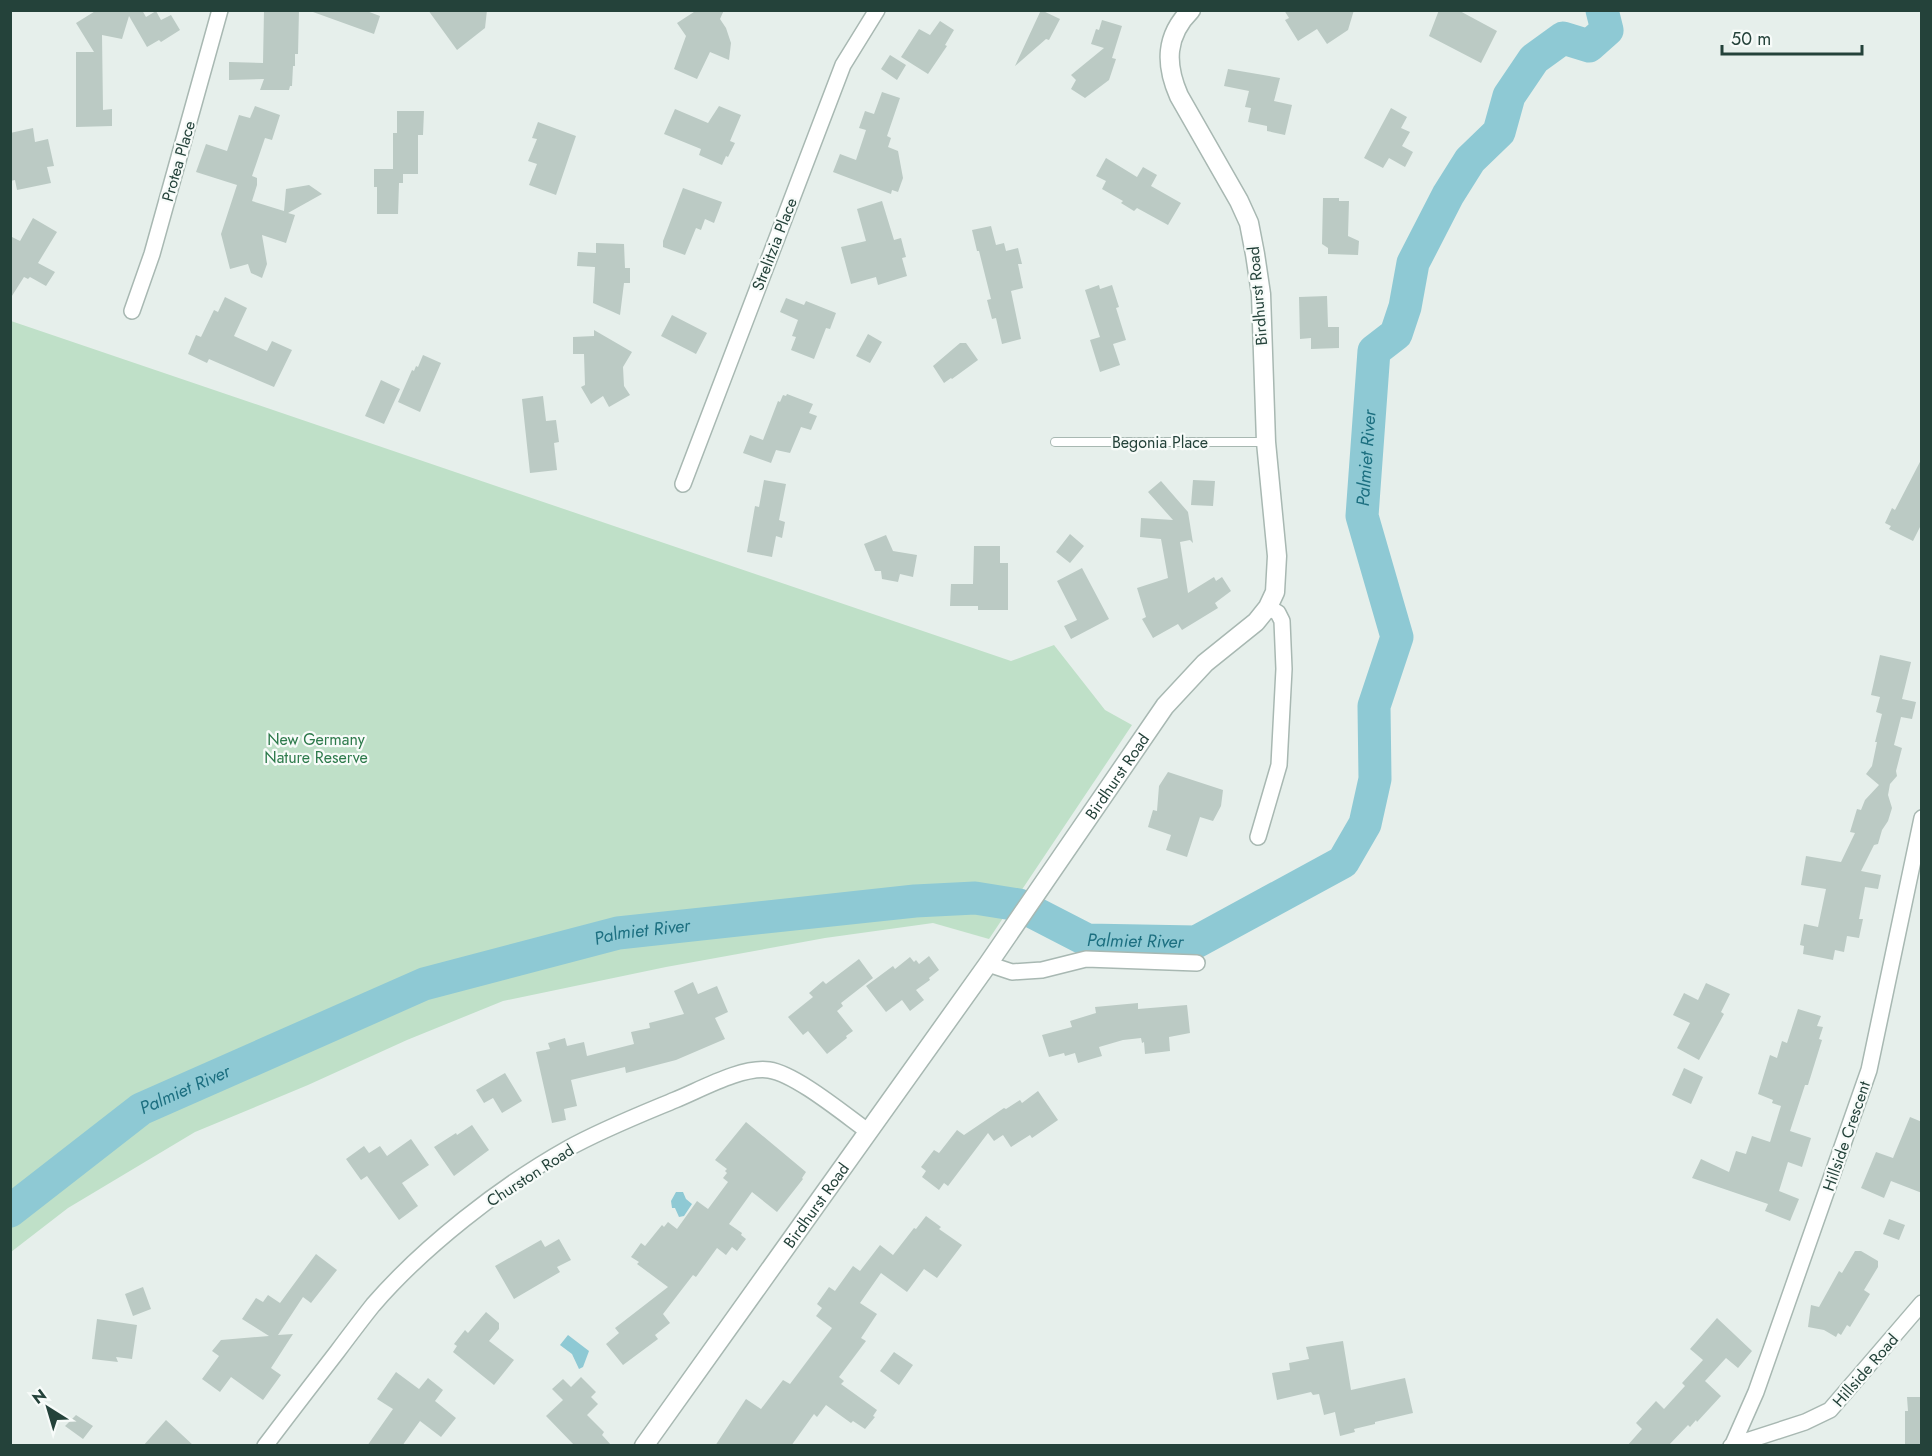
<svg xmlns="http://www.w3.org/2000/svg" width="1932" height="1456" viewBox="0 0 1932 1456" font-family="Jost,sans-serif">
  <rect width="100%" height="100%" fill="#e6efeb"/>
  <path fill="#bfe0c8" d="M 11,321 L 1011,661 L 1054,645 L 1105,710 L 1132,725 L 989,939 L 933,923 L 825,938 L 666,967 L 503,1001 L 407,1040 L 308,1085 L 195,1132 L 68,1208 L 11,1252 Z"/>
  <path fill="#8ec9d4" d="M 676,1192 L 683,1192 L 686,1199 L 692,1204 L 684,1216 L 679,1217 L 675,1208 L 672,1208 L 671,1201 Z
    M 568,1335 L 589,1351 L 583,1367 L 579,1369 L 572,1354 L 560,1345 Z"/>
  <g fill="none" stroke-linecap="round" stroke-linejoin="round">
    <path stroke="#8ec9d4" stroke-width="33" id="s1" d="M 10,1211 L 141,1109 L 424,984 L 618,933 L 915,901 L 975,898 L 1019,905 L 1087,940 L 1196,942 L 1343,862 L 1365,824 L 1375,779 L 1374,706 L 1397,637 L 1362,516 L 1374,351 L 1396,334 L 1405,307 L 1413,263 L 1448,195 L 1470,160 L 1499,132 L 1509,96 L 1534,59 L 1563,38 L 1589,46 L 1607,30 L 1602,10"/>
  </g>
  <path fill="#bbcac4" d="M 97,10 L 142,10 L 146,17 L 156,11 L 161,20 L 171,15 L 180,30 L 161,42 L 159,40 L 147,47 L 129,16 L 122,39 L 102,35 L 103,110 L 112,109 L 112,126 L 76,127 L 76,52 L 94,52 L 76,23 Z
    M 264,10 L 299,10 L 298,54 L 295,54 L 295,66 L 293,66 L 292,86 L 290,86 L 289,90 L 260,90 L 264,79 L 229,80 L 229,62 L 263,63 Z
    M 313,10 L 364,10 L 380,16 L 374,34 L 313,12 Z
    M 428,10 L 487,10 L 485,28 L 457,50 Z
    M 697,10 L 724,10 L 720,19 L 726,28 L 731,43 L 729,60 L 710,52 L 697,79 L 674,69 L 686,36 L 677,23 Z
    M 1041,10 L 1060,19 L 1049,40 L 1046,39 L 1015,66 Z
    M 1284,10 L 1354,10 L 1348,30 L 1327,44 L 1317,29 L 1298,41 L 1285,20 L 1289,18 Z
    M 1439,10 L 1458,10 L 1497,31 L 1481,63 L 1429,36 Z
    M 1102,20 L 1122,26 L 1112,58 L 1116,59 L 1109,80 L 1085,98 L 1071,89 L 1076,80 L 1071,75 L 1104,48 L 1091,44 L 1096,29 L 1099,30 Z
    M 940,21 L 954,30 L 945,45 L 947,46 L 928,74 L 901,57 L 919,29 L 930,35 Z
    M 890,55 L 906,65 L 897,80 L 881,69 Z
    M 1228,69 L 1280,78 L 1274,101 L 1292,105 L 1285,135 L 1267,131 L 1267,126 L 1248,122 L 1251,108 L 1245,107 L 1249,91 L 1224,86 Z
    M 882,92 L 900,98 L 887,136 L 891,138 L 888,147 L 898,151 L 903,178 L 898,192 L 892,190 L 891,194 L 833,172 L 840,154 L 856,160 L 866,130 L 859,128 L 865,111 L 874,114 Z
    M 255,106 L 280,115 L 272,140 L 265,138 L 252,176 L 257,178 L 257,185 L 252,201 L 284,211 L 286,189 L 309,185 L 322,194 L 288,213 L 295,215 L 286,243 L 262,235 L 267,264 L 262,278 L 251,273 L 248,264 L 230,269 L 221,234 L 237,185 L 196,172 L 206,144 L 227,151 L 239,115 L 250,118 Z
    M 719,106 L 741,115 L 730,141 L 735,143 L 728,157 L 726,156 L 722,165 L 699,155 L 701,149 L 664,134 L 675,109 L 708,123 Z
    M 1391,108 L 1407,117 L 1401,128 L 1410,132 L 1402,146 L 1413,152 L 1405,167 L 1389,158 L 1383,168 L 1364,158 Z
    M 397,111 L 424,111 L 423,135 L 418,135 L 418,174 L 403,174 L 403,183 L 399,183 L 398,214 L 377,214 L 377,187 L 374,187 L 374,169 L 393,169 L 393,133 L 397,133 Z
    M 538,122 L 576,136 L 556,195 L 529,185 L 537,164 L 528,161 L 537,139 L 532,138 Z
    M 33,128 L 35,142 L 48,139 L 54,166 L 47,167 L 51,183 L 17,190 L 15,180 L 10,181 L 10,133 Z
    M 1106,158 L 1137,177 L 1143,167 L 1157,175 L 1151,186 L 1181,203 L 1168,225 L 1137,208 L 1134,211 L 1121,203 L 1123,201 L 1102,189 L 1106,181 L 1096,176 Z
    M 683,188 L 722,202 L 714,223 L 705,219 L 701,230 L 696,228 L 685,255 L 663,247 L 663,241 Z
    M 1323,198 L 1339,198 L 1339,201 L 1349,201 L 1348,236 L 1359,241 L 1358,255 L 1328,254 L 1328,248 L 1322,244 Z
    M 882,201 L 894,240 L 901,238 L 906,257 L 902,258 L 907,276 L 878,285 L 876,277 L 851,284 L 841,247 L 866,241 L 857,209 Z
    M 33,218 L 57,232 L 38,263 L 55,272 L 46,286 L 30,277 L 28,279 L 24,277 L 10,299 L 10,236 L 20,241 Z
    M 991,226 L 996,245 L 1004,243 L 1006,251 L 1018,248 L 1022,264 L 1018,264 L 1023,288 L 1011,291 L 1021,339 L 1002,344 L 996,318 L 992,319 L 987,300 L 991,299 L 979,251 L 977,251 L 972,230 Z
    M 596,243 L 624,244 L 625,268 L 630,268 L 630,283 L 624,283 L 620,315 L 593,303 L 595,267 L 577,266 L 578,252 L 596,253 Z
    M 1099,285 L 1100,289 L 1112,285 L 1119,307 L 1116,308 L 1126,340 L 1113,344 L 1120,365 L 1100,372 L 1090,340 L 1100,337 L 1085,290 Z
    M 1327,296 L 1328,327 L 1339,327 L 1339,348 L 1311,349 L 1311,338 L 1300,339 L 1299,297 Z
    M 225,297 L 247,308 L 234,336 L 267,351 L 272,341 L 292,350 L 274,387 L 209,359 L 207,363 L 188,354 L 196,335 L 201,337 L 214,310 L 218,312 Z
    M 786,298 L 804,305 L 806,301 L 836,313 L 830,329 L 826,328 L 814,359 L 791,350 L 796,337 L 792,336 L 798,320 L 780,312 Z
    M 672,315 L 707,333 L 696,354 L 661,336 Z
    M 594,330 L 632,352 L 623,367 L 624,386 L 630,395 L 609,407 L 603,396 L 591,404 L 581,387 L 585,385 L 584,354 L 573,354 L 573,337 L 594,336 Z
    M 868,334 L 882,342 L 870,363 L 856,356 Z
    M 960,343 L 966,343 L 978,360 L 952,379 L 951,378 L 944,383 L 933,366 Z
    M 423,355 L 441,363 L 420,412 L 398,402 L 412,370 L 414,371 L 416,366 L 418,367 Z
    M 381,380 L 400,389 L 384,424 L 365,416 Z
    M 787,394 L 813,404 L 809,413 L 817,416 L 811,430 L 801,427 L 790,453 L 776,450 L 771,463 L 743,453 L 750,435 L 763,440 L 778,401 L 780,402 L 783,395 L 786,396 Z
    M 543,396 L 546,421 L 556,420 L 559,442 L 554,443 L 557,470 L 530,473 L 522,399 Z
    M 1922,458 L 1922,523 L 1913,541 L 1889,529 L 1891,526 L 1885,523 L 1892,508 L 1895,510 Z
    M 764,480 L 786,484 L 779,520 L 785,522 L 782,538 L 776,536 L 772,557 L 747,552 L 755,506 L 759,507 Z
    M 1193,480 L 1215,481 L 1213,506 L 1191,505 Z
    M 1161,481 L 1188,512 L 1193,543 L 1190,540 L 1180,542 L 1188,593 L 1214,577 L 1216,581 L 1222,577 L 1231,591 L 1215,603 L 1218,608 L 1182,630 L 1178,624 L 1153,638 L 1142,619 L 1146,617 L 1137,588 L 1168,578 L 1161,539 L 1140,537 L 1141,518 L 1173,520 L 1148,492 Z
    M 1070,534 L 1084,546 L 1070,563 L 1056,552 Z
    M 886,535 L 893,551 L 917,555 L 913,577 L 900,574 L 898,582 L 882,579 L 881,571 L 875,571 L 864,544 Z
    M 974,546 L 1000,546 L 1000,563 L 1008,563 L 1008,610 L 978,610 L 978,606 L 950,606 L 951,584 L 973,584 Z
    M 1082,568 L 1109,619 L 1071,639 L 1064,626 L 1077,620 L 1057,581 Z
    M 1880,655 L 1911,662 L 1902,699 L 1916,702 L 1912,719 L 1901,717 L 1894,745 L 1902,748 L 1896,771 L 1897,776 L 1890,784 L 1888,795 L 1892,808 L 1888,821 L 1882,830 L 1878,844 L 1874,845 L 1861,871 L 1881,875 L 1878,889 L 1865,887 L 1859,919 L 1863,919 L 1859,938 L 1847,936 L 1844,952 L 1835,950 L 1833,960 L 1803,954 L 1804,946 L 1800,945 L 1804,924 L 1818,927 L 1826,889 L 1801,885 L 1806,856 L 1841,862 L 1855,833 L 1850,832 L 1857,809 L 1861,810 L 1865,800 L 1879,785 L 1866,774 L 1872,766 L 1877,742 L 1875,742 L 1882,714 L 1876,712 L 1880,697 L 1871,695 Z
    M 1168,772 L 1223,790 L 1221,806 L 1213,821 L 1200,817 L 1187,857 L 1166,850 L 1171,835 L 1148,827 L 1153,810 L 1157,811 L 1159,786 Z
    M 929,956 L 939,970 L 929,978 L 930,980 L 916,990 L 924,1000 L 910,1011 L 902,1000 L 886,1012 L 866,986 L 893,966 L 895,969 L 910,957 L 914,962 L 916,960 L 919,964 Z
    M 859,959 L 873,978 L 841,1003 L 843,1006 L 837,1011 L 853,1031 L 846,1036 L 847,1038 L 827,1054 L 808,1031 L 803,1035 L 788,1017 L 813,997 L 809,993 L 823,981 L 826,984 Z
    M 693,982 L 698,994 L 717,986 L 728,1012 L 715,1018 L 725,1039 L 676,1060 L 626,1073 L 625,1067 L 571,1080 L 577,1106 L 564,1109 L 566,1120 L 552,1123 L 536,1052 L 550,1049 L 548,1043 L 565,1038 L 567,1046 L 584,1042 L 587,1056 L 634,1044 L 631,1032 L 650,1028 L 649,1023 L 684,1014 L 674,991 Z
    M 1706,983 L 1730,994 L 1721,1012 L 1724,1014 L 1699,1060 L 1677,1048 L 1690,1023 L 1673,1015 L 1684,993 L 1698,1000 Z
    M 1138,1003 L 1138,1009 L 1187,1005 L 1190,1033 L 1169,1037 L 1170,1051 L 1145,1054 L 1144,1042 L 1142,1043 L 1141,1038 L 1123,1040 L 1099,1047 L 1102,1056 L 1078,1063 L 1075,1053 L 1065,1056 L 1064,1053 L 1049,1057 L 1042,1035 L 1072,1027 L 1070,1021 L 1096,1013 L 1095,1007 Z
    M 1798,1009 L 1821,1016 L 1817,1026 L 1823,1027 L 1819,1039 L 1822,1040 L 1808,1085 L 1805,1085 L 1790,1131 L 1811,1138 L 1802,1167 L 1788,1162 L 1779,1191 L 1799,1199 L 1790,1221 L 1765,1211 L 1768,1204 L 1692,1178 L 1701,1159 L 1729,1172 L 1736,1151 L 1746,1154 L 1752,1136 L 1770,1142 L 1781,1106 L 1772,1103 L 1773,1100 L 1758,1094 L 1770,1055 L 1777,1058 L 1782,1041 L 1787,1043 Z
    M 1684,1068 L 1703,1077 L 1691,1104 L 1672,1095 Z
    M 505,1073 L 522,1101 L 502,1113 L 493,1098 L 484,1103 L 476,1090 Z
    M 1038,1091 L 1058,1120 L 1032,1138 L 1030,1135 L 1011,1147 L 1003,1135 L 994,1141 L 988,1133 L 948,1186 L 944,1183 L 939,1190 L 922,1177 L 926,1171 L 921,1167 L 934,1150 L 939,1153 L 957,1130 L 964,1135 L 1004,1108 L 1006,1109 L 1020,1100 L 1022,1103 Z
    M 1910,1117 L 1922,1122 L 1922,1193 L 1891,1181 L 1884,1198 L 1861,1188 L 1876,1152 L 1893,1158 Z
    M 746,1122 L 806,1172 L 802,1178 L 803,1179 L 777,1212 L 752,1192 L 729,1224 L 742,1233 L 741,1235 L 746,1239 L 737,1251 L 732,1247 L 726,1255 L 717,1248 L 696,1277 L 693,1275 L 663,1314 L 670,1323 L 655,1335 L 658,1339 L 623,1365 L 606,1344 L 619,1333 L 615,1328 L 668,1287 L 637,1264 L 639,1262 L 631,1257 L 641,1243 L 645,1246 L 662,1225 L 664,1227 L 668,1222 L 677,1229 L 697,1201 L 708,1209 L 728,1182 L 723,1178 L 727,1173 L 725,1171 L 727,1169 L 715,1160 Z
    M 472,1125 L 489,1150 L 454,1176 L 434,1147 L 456,1133 L 457,1135 Z
    M 411,1139 L 429,1165 L 402,1183 L 418,1206 L 399,1220 L 367,1176 L 361,1180 L 346,1159 L 364,1146 L 369,1153 L 380,1146 L 387,1156 Z
    M 926,1216 L 941,1227 L 939,1229 L 962,1245 L 937,1278 L 924,1269 L 907,1292 L 881,1273 L 860,1303 L 877,1314 L 861,1338 L 866,1341 L 839,1377 L 844,1381 L 841,1384 L 877,1410 L 873,1416 L 875,1417 L 865,1429 L 853,1421 L 851,1423 L 826,1405 L 817,1417 L 814,1414 L 791,1446 L 715,1446 L 746,1399 L 761,1409 L 783,1380 L 790,1384 L 832,1328 L 816,1316 L 822,1308 L 817,1304 L 829,1287 L 835,1291 L 853,1266 L 860,1271 L 880,1245 L 893,1255 L 914,1228 L 916,1229 Z
    M 1889,1219 L 1905,1225 L 1899,1240 L 1883,1234 Z
    M 559,1239 L 571,1260 L 557,1267 L 560,1272 L 514,1299 L 495,1266 L 541,1240 L 545,1247 Z
    M 1855,1251 L 1861,1251 L 1878,1261 L 1878,1267 L 1864,1290 L 1870,1294 L 1850,1327 L 1847,1325 L 1841,1335 L 1838,1333 L 1836,1337 L 1824,1330 L 1808,1327 L 1811,1305 L 1819,1307 L 1839,1271 L 1842,1273 Z
    M 316,1254 L 337,1270 L 311,1303 L 303,1297 L 278,1335 L 293,1334 L 271,1368 L 281,1375 L 263,1400 L 231,1377 L 220,1392 L 202,1379 L 219,1356 L 212,1351 L 221,1340 L 269,1336 L 242,1319 L 256,1298 L 263,1302 L 268,1295 L 280,1303 Z
    M 143,1287 L 151,1309 L 133,1316 L 125,1294 Z
    M 486,1312 L 499,1323 L 499,1329 L 489,1341 L 514,1360 L 494,1385 L 453,1352 L 457,1346 L 454,1344 L 465,1330 L 468,1333 Z
    M 1717,1318 L 1752,1351 L 1738,1368 L 1726,1358 L 1705,1381 L 1721,1396 L 1697,1422 L 1696,1420 L 1690,1427 L 1688,1425 L 1668,1446 L 1627,1446 L 1642,1429 L 1636,1423 L 1656,1401 L 1664,1409 L 1685,1386 L 1682,1383 L 1703,1360 L 1690,1349 Z
    M 97,1319 L 137,1325 L 132,1359 L 116,1357 L 118,1362 L 92,1359 Z
    M 1343,1341 L 1351,1390 L 1405,1378 L 1413,1413 L 1375,1422 L 1375,1424 L 1354,1429 L 1355,1432 L 1340,1436 L 1335,1412 L 1324,1415 L 1319,1394 L 1313,1395 L 1311,1392 L 1277,1400 L 1272,1373 L 1290,1370 L 1289,1363 L 1309,1359 L 1306,1347 Z
    M 894,1352 L 913,1365 L 899,1385 L 880,1371 Z
    M 396,1372 L 419,1389 L 428,1378 L 443,1390 L 435,1401 L 456,1418 L 441,1437 L 420,1421 L 402,1446 L 367,1446 L 393,1409 L 377,1399 Z
    M 581,1377 L 596,1392 L 591,1397 L 598,1404 L 587,1415 L 604,1432 L 602,1435 L 612,1446 L 575,1446 L 546,1416 L 563,1400 L 552,1389 L 563,1379 L 571,1387 Z
    M 1907,1397 L 1922,1397 L 1922,1446 L 1905,1446 L 1905,1411 L 1908,1411 Z
    M 76,1415 L 93,1426 L 83,1439 L 65,1426 Z
    M 166,1420 L 194,1446 L 143,1446 Z"/>
  <g fill="none" stroke-linecap="round" stroke-linejoin="round">
    <g stroke="#a8b8b2" stroke-width="10">
      <path id="service" d="M 1055,442 L 1266,442"/>
    </g>
    <g stroke="#a8b8b2" stroke-width="18">
      <path id="minor" d="M 132,311 L 152,254 L 220,10
        M 683,484 L 843,65 L 877,10
        M 1258,837 L 1279,765 L 1284,669 L 1282,621 L 1278,613 L 1268,607
        M 988,964 L 1012,972 L 1042,970 L 1086,959 L 1197,963
        M 1733,1444 L 1756,1392 L 1869,1070 L 1922,818
        M 265,1446 C 289,1414 313,1383 337,1352 C 349,1336 361,1320 373,1305 C 423,1247 501,1186 567,1149 C 601,1130 639,1115 675,1100 C 700,1090 742,1066 769,1070 C 796,1074 845,1115 869,1132
        M 1731,1446 L 1805,1422 L 1830,1410 L 1922,1303"/>
    </g>
    <g stroke="#a8b8b2" stroke-width="21">
      <g id="tertiary">
        <path id="s2" d="M 644,1446 L 988,964 L 1165,706 L 1205,663 L 1256,622 L 1268,607 L 1275,592 L 1277,556 L 1266,442 L 1261,294 L 1255,254 L 1249,223 L 1239,201 L 1179,96 C 1165,64 1165,36 1191,10"/>
      </g>
    </g>
    <use href="#service" stroke="#fff" stroke-width="8"/>
    <use href="#minor" stroke="#fff" stroke-width="15"/>
    <use href="#tertiary" stroke="#fff" stroke-width="18"/>
  </g>
  <g text-anchor="middle" stroke-width="4.5" stroke-linejoin="round" paint-order="stroke">
    <g font-size="16" fill="#24423a" stroke="#f7fbf9">
      <text transform="translate(178 161) rotate(-74)" y="6">Protea Place</text>
      <text transform="translate(774 244) rotate(-69)" y="6">Strelitzia Place</text>
      <text transform="translate(1257 296) rotate(-95)" y="6">Birdhurst Road</text>
      <text x="1160" y="448">Begonia Place</text>
      <text dy="6" stroke="none"><textPath href="#s2" startOffset="820">Birdhurst Road</textPath></text>
      <text transform="translate(1846 1136) rotate(-71)" y="6">Hillside Crescent</text>
      <text transform="translate(530 1175) rotate(-33)" y="6">Churston Road</text>
      <text dy="6" stroke="none"><textPath href="#s2" startOffset="296">Birdhurst Road</textPath></text>
      <text transform="translate(1865 1370) rotate(-49)" y="6">Hillside Road</text>
    </g>
    <g font-size="16" fill="#2d7a4b" stroke="#f7fbf9">
      <text x="316" y="745">New Germany<tspan x="316" dy="18">Nature Reserve</tspan></text>
    </g>
    <g font-size="18" font-style="italic" fill="#1c6f80" stroke="#f7fbf9">
      <text dy="6" stroke="none"><textPath href="#s1" startOffset="1852">Palmiet River</textPath></text>
      <text dy="6" stroke="none"><textPath href="#s1" startOffset="700">Palmiet River</textPath></text>
      <text dy="6" stroke="none"><textPath href="#s1" startOffset="1204">Palmiet River</textPath></text>
      <text dy="6" stroke="none"><textPath href="#s1" startOffset="214">Palmiet River</textPath></text>
    </g>
  </g>
  <rect width="1932" height="1456" fill="none" stroke="#24423a" stroke-width="24"/>
  <g transform="translate(48 1408) rotate(323)" stroke="#f7fbf9" stroke-width="4.5" paint-order="stroke">
  <path d="M0-4.5L10 22L0 15L-10 22Z" fill="#24423a"/>
  <text y="-9" font-size="16" font-weight="bold" text-anchor="middle" fill="#24423a">N</text>
  </g>
  <path d="M1722 45v9h140v-9" fill="none" stroke="#24423a" stroke-width="3"/>
  <text x="1731" y="45" font-size="18" fill="#24423a" stroke="#f7fbf9" stroke-width="4.5" paint-order="stroke">50 m</text>
</svg>
